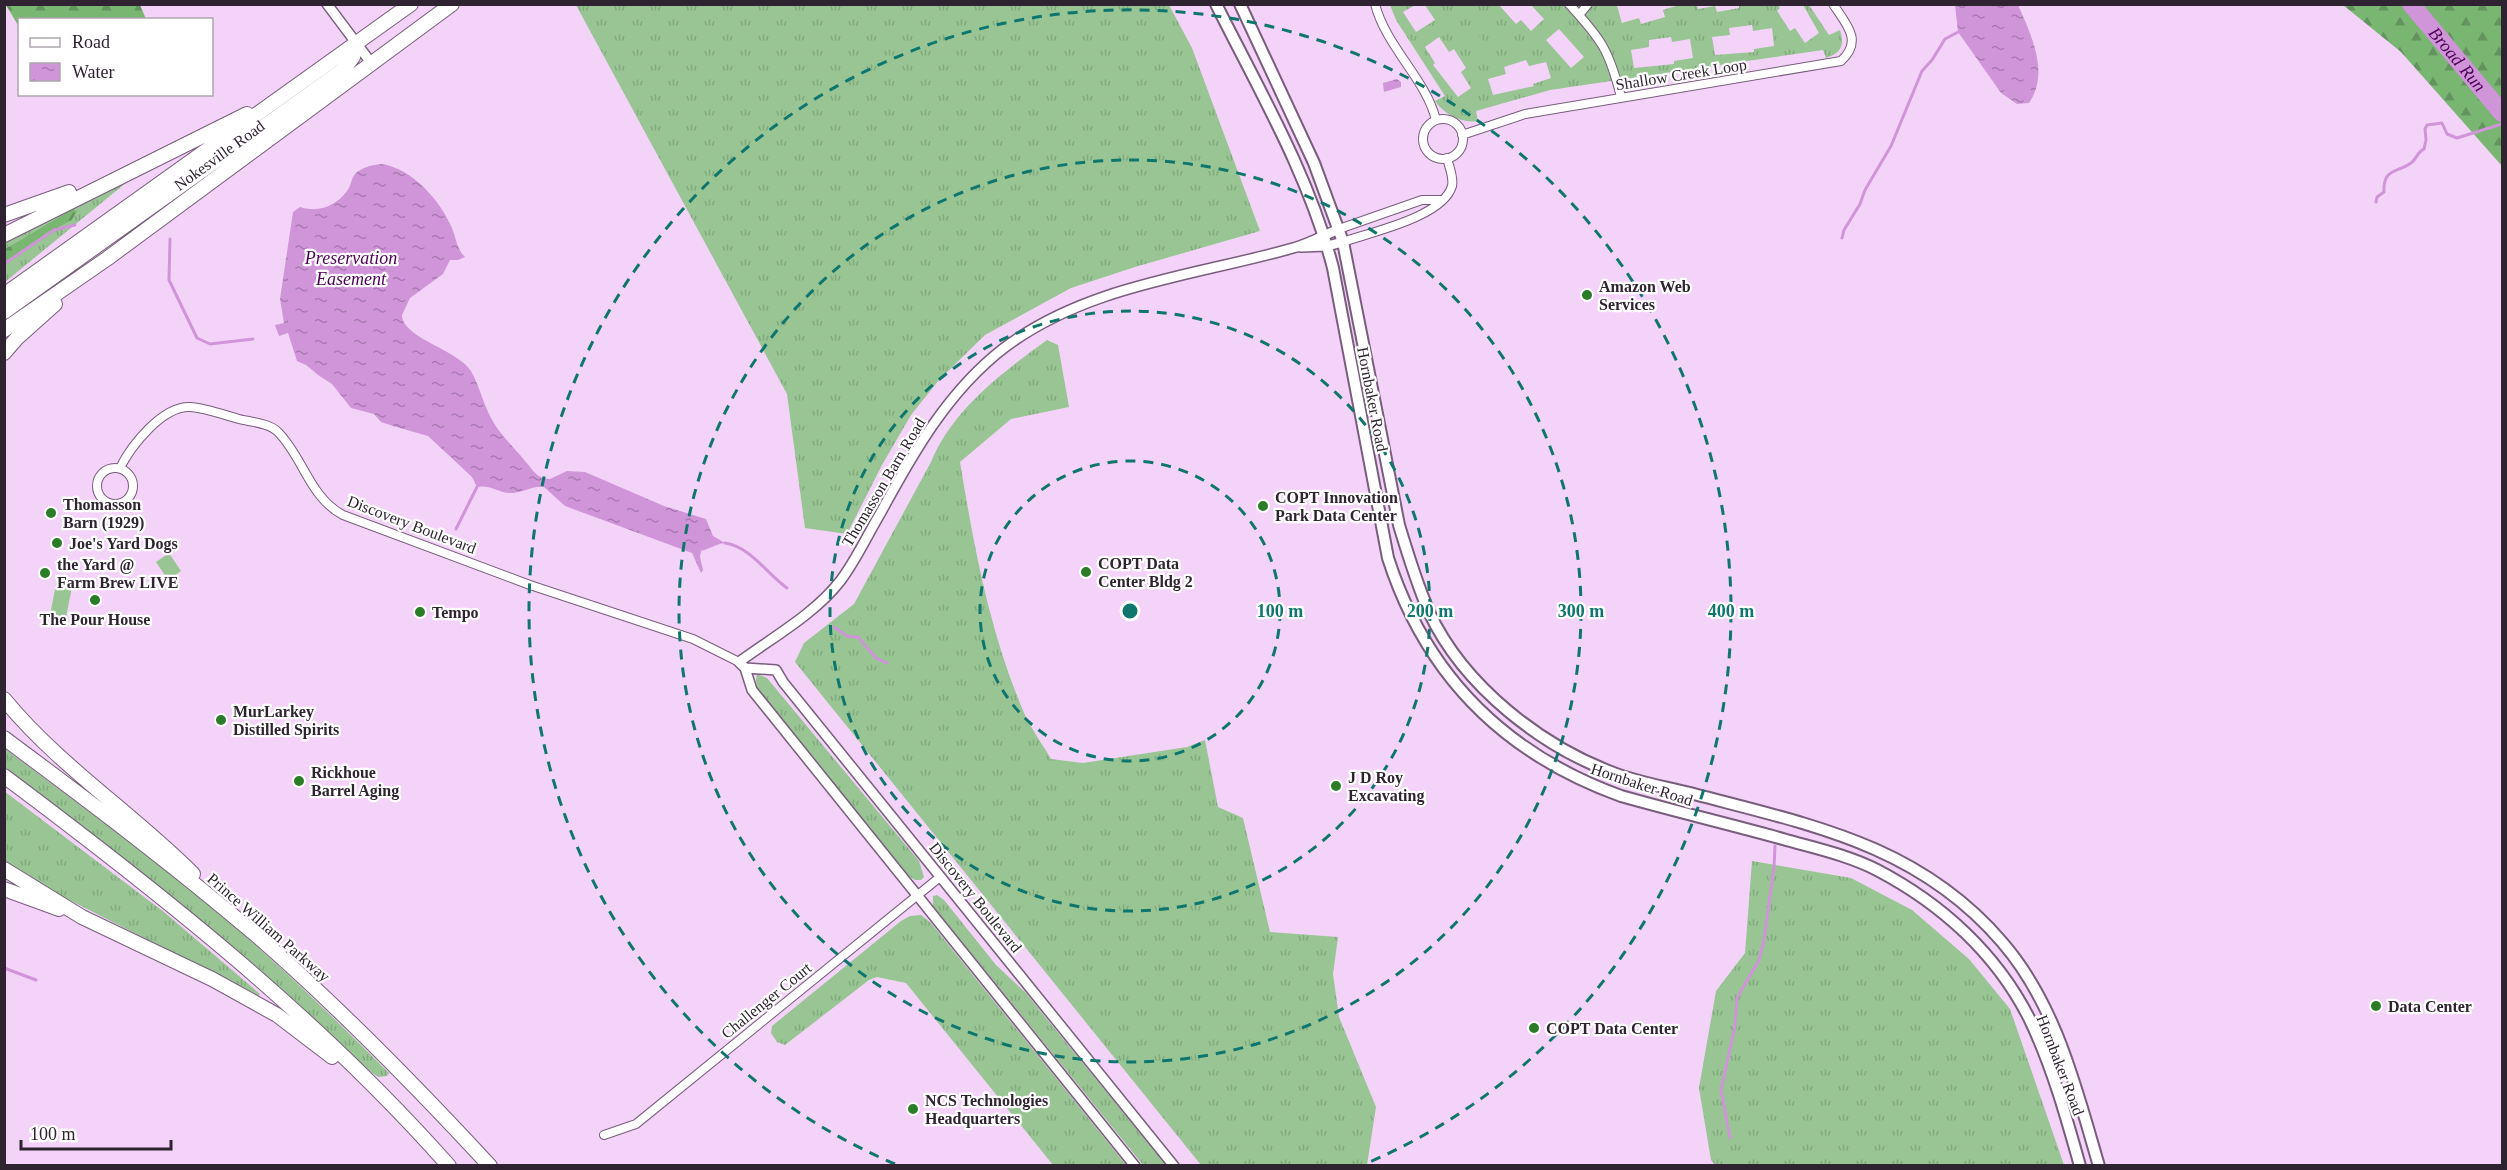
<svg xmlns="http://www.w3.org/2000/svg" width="2507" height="1170" viewBox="0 0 2507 1170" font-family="'Times New Roman',serif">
  <defs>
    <pattern id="grass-tufts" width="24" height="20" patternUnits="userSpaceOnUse" patternTransform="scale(1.5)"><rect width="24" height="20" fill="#98c593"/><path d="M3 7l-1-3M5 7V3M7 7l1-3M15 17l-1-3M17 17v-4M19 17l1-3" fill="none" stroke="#83a97f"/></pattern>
    <pattern id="forest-firs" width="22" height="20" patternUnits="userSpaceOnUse" patternTransform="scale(1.5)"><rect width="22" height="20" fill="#78b672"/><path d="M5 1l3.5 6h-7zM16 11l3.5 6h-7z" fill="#63945e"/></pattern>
    <pattern id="water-ripples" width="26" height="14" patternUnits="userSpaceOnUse" patternTransform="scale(1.5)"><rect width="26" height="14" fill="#d095d9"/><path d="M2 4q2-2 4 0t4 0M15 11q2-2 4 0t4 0" fill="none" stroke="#a979b1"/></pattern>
  </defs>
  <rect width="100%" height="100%" fill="#f4d3f9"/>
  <path fill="url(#grass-tufts)" fill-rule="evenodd" d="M 576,5 L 1169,5 L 1192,48 L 1260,231 L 1135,267 L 1071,288 L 985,335 L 939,380 L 911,415 L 882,465 L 847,534 L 805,528 L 787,394 Z
    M 1390,5 L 1415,5 L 1403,12 L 1416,32 L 1435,20 L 1425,5 L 1499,5 L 1516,24 L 1521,20 L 1531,31 L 1544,19 L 1531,5 L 1623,5 L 1617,6 L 1622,23 L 1639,18 L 1641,24 L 1665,17 L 1663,10 L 1679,5 L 1697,5 L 1698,9 L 1715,6 L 1717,12 L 1739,8 L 1739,5 L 1778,5 L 1780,8 L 1777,11 L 1790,31 L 1795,28 L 1805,43 L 1819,33 L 1803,5 L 1809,5 L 1829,35 L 1840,30 C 1845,45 1841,53 1826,58 L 1823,50 L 1550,90 L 1476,111 L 1478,121 C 1462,124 1444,114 1435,101 L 1445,96 L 1396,20 ZM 1752,25 L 1753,31 L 1772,28 L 1774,46 L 1754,49 L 1754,52 L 1715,55 L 1712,37 L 1730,35 L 1729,28 ZM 1559,29 L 1584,57 L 1571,68 L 1546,40 ZM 1439,37 L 1449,52 L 1454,49 L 1466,68 L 1461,72 L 1471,88 L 1458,97 L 1433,65 L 1435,63 L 1425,47 ZM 1671,37 L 1672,42 L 1690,39 L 1693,58 L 1674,61 L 1674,64 L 1634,68 L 1631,50 L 1649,47 L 1649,40 ZM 1526,60 L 1529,66 L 1546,62 L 1551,78 L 1533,84 L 1534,86 L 1493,95 L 1488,79 L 1506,74 L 1504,67 Z
    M 127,182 L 5,282 L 4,263 L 47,233 L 71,221 L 72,209 L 5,249 L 5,243 L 38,224 Z
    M 1047,340 L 1058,345 L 1069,407 L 1011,419 L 960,462 C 974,547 990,635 1025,715 C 1032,730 1043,745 1051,759 L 1083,763 L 1187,747 L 1205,740 L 1218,807 L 1243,818 L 1270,932 L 1338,937 L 1333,974 L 1339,1017 L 1376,1107 L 1367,1165 L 1201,1165 L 795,662 L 804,643 L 854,604 L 931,462 C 953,409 1003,372 1047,340 Z
    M 757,674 L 767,678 L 919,861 L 924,877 L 921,880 L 915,880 L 903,872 L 757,690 L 756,680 Z
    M 4,748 C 85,809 167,868 243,934 C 293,978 341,1025 389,1073 L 387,1076 L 378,1077 L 370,1071 L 212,929 L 120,856 L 5,769 Z
    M 4,791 L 164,912 L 260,994 L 258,996 L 40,885 L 5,864 Z
    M 1752,861 L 1851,878 L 1912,910 L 1969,959 L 2010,1009 L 2064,1165 L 1715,1165 L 1711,1160 L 1699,1088 L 1716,991 L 1745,953 Z
    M 937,895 L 944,900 L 996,965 L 1026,993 L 1046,1018 L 1166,1165 L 1143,1165 L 933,906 L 933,896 Z
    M 921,915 L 931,923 L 1126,1165 L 1053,1165 L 906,983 L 877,977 L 869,980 L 785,1045 L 777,1042 L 771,1033 L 772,1026 L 901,921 L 910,916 Z"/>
  <path fill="url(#forest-firs)" d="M 6,5 L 140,5 L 146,19 L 20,20 L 19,27 Z
    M 2343,5 L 2502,5 L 2502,166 L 2401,52 Z
    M 72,209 L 77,211 L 71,221 L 47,233 L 5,263 L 5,249 Z"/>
  <path fill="#98c593" d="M 1707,18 L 1709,31 L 1691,34 L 1688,22 Z
    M 1472,28 L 1484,42 L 1475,51 L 1463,37 Z
    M 169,553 L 181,571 L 168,580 L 156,562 Z
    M 57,579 L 73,582 L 66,617 L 50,615 Z"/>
  <path fill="url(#water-ripples)" d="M 1955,5 L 2018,5 C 2031,34 2050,73 2029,103 L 2017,104 L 2001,93 L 1958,32 Z
    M 1397,79 L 1401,82 L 1401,87 L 1384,92 L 1383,83 Z
    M 381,164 C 412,168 440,200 452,228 C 456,238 457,249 465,257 L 458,260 L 450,260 L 443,274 L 410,298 L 402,315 C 402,338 457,349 471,371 C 479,385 483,403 491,418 C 500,435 513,446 525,461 C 533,470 537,479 550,479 L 567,471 L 585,472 L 664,506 L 706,519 L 713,536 L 725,543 C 715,544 710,549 701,551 L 700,557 L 703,570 L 701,573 L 692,553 L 565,506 L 544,487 C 533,485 523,493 511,493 C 499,493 490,484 477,487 L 472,477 L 428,436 L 393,426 L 381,422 L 374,414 L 351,408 L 332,384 L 318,375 L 306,365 L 297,361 L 288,333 L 279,336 L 275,325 L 284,323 L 280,299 L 293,212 L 300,207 C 318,213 336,206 347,191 C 351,186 351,179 355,174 C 362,167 372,165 381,164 Z"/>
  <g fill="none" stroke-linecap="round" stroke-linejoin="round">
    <path stroke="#d095d9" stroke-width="3" d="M 2376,202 L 2377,197 L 2384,192 C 2383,168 2397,173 2411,163 C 2417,159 2417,152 2424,149 L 2426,140 L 2425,129 L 2427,125 L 2442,123 L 2447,134 L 2457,138 L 2502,124
      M 1842,238 L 1844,230 L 1860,204 L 1865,190 L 1891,146 L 1922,71 L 1932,60 L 1945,39 L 1960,31
      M 170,239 L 169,280 L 197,338 L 210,344 L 253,339
      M 4,264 L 54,230 L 75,225
      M 456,529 L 477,487
      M 725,543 C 751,547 767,574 787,588
      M 834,627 L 847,636 L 858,637 L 876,658 L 887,663
      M 4,968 L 36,980
      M 1730,1138 L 1721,1090 L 1735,1026 L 1737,998 L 1759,960 L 1764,940 L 1774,867 L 1775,846"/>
    <path stroke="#d095d9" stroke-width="18" id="s1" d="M 2411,4 L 2502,113"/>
    <g stroke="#795d7d" stroke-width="10">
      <path id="minor" d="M 1375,4 C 1386,47 1426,79 1436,120
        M 1569,4 C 1602,40 1609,50 1621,97
        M 1579,15 L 1588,4
        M1423 139a20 20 0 1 1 40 0a20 20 0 1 1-40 0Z
        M 1462,135 L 1525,114 L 1841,61 C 1863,41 1847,25 1833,4
        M 1339,229 L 1422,200 L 1442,200
        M 1343,242 C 1371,232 1443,217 1452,186 C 1454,177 1449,167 1447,158
        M97 486a18 18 0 1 1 36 0a18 18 0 1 1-36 0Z
        M 120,468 C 131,446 162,406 190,407 C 206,408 224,415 239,419 C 251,422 269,423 278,432 C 303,457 310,498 343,515 L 530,585 L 693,639 L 739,662
        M 604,1135 L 636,1124 L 940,877"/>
    </g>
    <g stroke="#795d7d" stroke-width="12">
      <path id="tertiary" d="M 327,4 L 372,64
        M 1301,247 L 1327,246 L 1343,242
        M 745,668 L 776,670 L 783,682 L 1174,1166
        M 1135,1166 L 752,690 L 745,668 L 739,662 C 773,637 815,614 841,580 C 856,560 867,536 880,514 C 913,453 948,391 1004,348 C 1087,285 1195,276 1293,248 C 1309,244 1324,235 1339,229"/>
    </g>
    <g stroke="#795d7d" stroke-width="14">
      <path id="secondary" d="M 1216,4 C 1259,90 1309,175 1333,268 L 1388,558 C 1426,676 1505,754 1621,796 C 1674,811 1729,824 1783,839 C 1814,848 1848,855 1877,870 C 1942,904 1997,954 2030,1020 C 2052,1066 2066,1116 2080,1166
        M 1240,4 L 1314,163 L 1343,242 L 1399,525 C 1408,555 1417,584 1429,612 C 1464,687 1543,748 1619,775 C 1643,783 1669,788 1694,794 C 1811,825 1919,845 2002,942 C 2056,1004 2076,1088 2099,1166"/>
    </g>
    <g stroke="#795d7d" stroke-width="16">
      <path id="trunk" d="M 4,215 L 69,192
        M 4,235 L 247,114
        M 4,295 L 411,4
        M 4,312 L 343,70 L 353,57 L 357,43
        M 4,330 L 108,258 L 452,4
        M 4,353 L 17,338 L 55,304
        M 4,699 C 59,766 132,813 193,874
        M 4,738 C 90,802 175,866 256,935 C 339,1007 415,1085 490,1166
        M 4,776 C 163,895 317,1017 449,1166
        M 4,869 L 82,917 L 212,979 L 277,1015 L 332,1057
        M 4,889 L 59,909"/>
    </g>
    <use href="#minor" stroke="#fff" stroke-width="8"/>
    <use href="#tertiary" stroke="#fff" stroke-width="9"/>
    <use href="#secondary" stroke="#fff" stroke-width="10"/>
    <use href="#trunk" stroke="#fff" stroke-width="14"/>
  </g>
  <g fill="none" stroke="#0f766e" stroke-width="3" stroke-dasharray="10 8">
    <circle cx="1130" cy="611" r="150"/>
    <circle cx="1130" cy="611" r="300"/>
    <circle cx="1130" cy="611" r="451"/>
    <path d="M895 1164A601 601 0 1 1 1365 1164"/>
  </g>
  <g fill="#2b7c27" stroke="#fff" stroke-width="2">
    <circle cx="1587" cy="295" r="6"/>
    <circle cx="1263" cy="506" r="6"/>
    <circle cx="51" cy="513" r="6"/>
    <circle cx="57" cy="543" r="6"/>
    <circle cx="1086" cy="572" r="6"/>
    <circle cx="45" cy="573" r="6"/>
    <circle cx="95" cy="600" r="6"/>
    <circle cx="420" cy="612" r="6"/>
    <circle cx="221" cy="720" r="6"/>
    <circle cx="299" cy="781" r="6"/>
    <circle cx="1336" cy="786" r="6"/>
    <circle cx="2376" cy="1006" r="6"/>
    <circle cx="1534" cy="1028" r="6"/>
    <circle cx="913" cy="1109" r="6"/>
  </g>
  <g text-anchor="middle" stroke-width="4.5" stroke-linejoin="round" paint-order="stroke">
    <g font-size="16" fill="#2f2331" stroke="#fff">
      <text transform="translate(1681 74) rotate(-9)" y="6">Shallow Creek Loop</text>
      <text transform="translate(219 155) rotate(-36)" y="6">Nokesville Road</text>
      <text transform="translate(1373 399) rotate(79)" y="6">Hornbaker Road</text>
      <text transform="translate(883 482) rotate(-59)" y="6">Thomasson Barn Road</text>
      <text transform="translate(412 524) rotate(21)" y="6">Discovery Boulevard</text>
      <text transform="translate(1642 784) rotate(18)" y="6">Hornbaker Road</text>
      <text transform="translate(976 897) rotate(51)" y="6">Discovery Boulevard</text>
      <text transform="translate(269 927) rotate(41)" y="6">Prince William Parkway</text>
      <text transform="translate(766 1000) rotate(-39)" y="6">Challenger Court</text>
      <text transform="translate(2061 1065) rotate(69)" y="6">Hornbaker Road</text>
    </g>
    <g font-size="16" font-weight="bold" fill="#2f2331" stroke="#fff" text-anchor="start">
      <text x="1599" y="292">Amazon Web<tspan x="1599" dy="18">Services</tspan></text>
      <text x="1275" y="503">COPT Innovation<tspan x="1275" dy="18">Park Data Center</tspan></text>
      <text x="63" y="510">Thomasson<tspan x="63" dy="18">Barn (1929)</tspan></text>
      <text x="69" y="549">Joe's Yard Dogs</text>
      <text x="1098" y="569">COPT Data<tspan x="1098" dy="18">Center Bldg 2</tspan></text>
      <text x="57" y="570">the Yard @<tspan x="57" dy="18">Farm Brew LIVE</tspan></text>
      <text x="432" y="618">Tempo</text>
      <text x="95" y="625" text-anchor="middle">The Pour House</text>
      <text x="233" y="717">MurLarkey<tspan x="233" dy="18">Distilled Spirits</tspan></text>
      <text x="311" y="778">Rickhoue<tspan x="311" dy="18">Barrel Aging</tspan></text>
      <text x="1348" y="783">J D Roy<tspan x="1348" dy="18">Excavating</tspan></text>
      <text x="2388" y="1012">Data Center</text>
      <text x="1546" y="1034">COPT Data Center</text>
      <text x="925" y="1106">NCS Technologies<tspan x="925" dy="18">Headquarters</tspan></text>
    </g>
    <g font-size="18" font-style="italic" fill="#4e0058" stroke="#fff">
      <text dy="6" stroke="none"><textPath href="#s1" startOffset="72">Broad Run</textPath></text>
      <text x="351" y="264">Preservation<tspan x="351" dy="21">Easement</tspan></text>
    </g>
  </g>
  <circle cx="1130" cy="611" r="9" fill="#0f766e" stroke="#fff" stroke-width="3"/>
  <g font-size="18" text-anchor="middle" font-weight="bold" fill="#0f766e" stroke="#fff" stroke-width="4.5" stroke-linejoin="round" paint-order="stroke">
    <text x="1280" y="617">100 m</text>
    <text x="1430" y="617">200 m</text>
    <text x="1581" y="617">300 m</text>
    <text x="1731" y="617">400 m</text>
  </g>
  <rect width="2507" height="1170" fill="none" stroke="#2f2331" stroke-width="12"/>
  <rect x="18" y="18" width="195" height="78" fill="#ffffff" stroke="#aca7ad" stroke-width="1.5"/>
  <rect x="30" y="38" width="30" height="9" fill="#ffffff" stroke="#aca7ad" stroke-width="1.5"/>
  <text x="72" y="48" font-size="18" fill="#2f2331">Road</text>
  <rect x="30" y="63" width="30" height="18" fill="url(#water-ripples)" stroke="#aca7ad" stroke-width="1.5"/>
  <text x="72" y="78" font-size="18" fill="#2f2331">Water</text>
  <path d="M21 1140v9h150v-9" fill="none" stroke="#2f2331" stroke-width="3"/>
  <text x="30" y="1140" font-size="18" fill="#2f2331" stroke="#ffffff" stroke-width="4.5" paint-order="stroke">100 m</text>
</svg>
